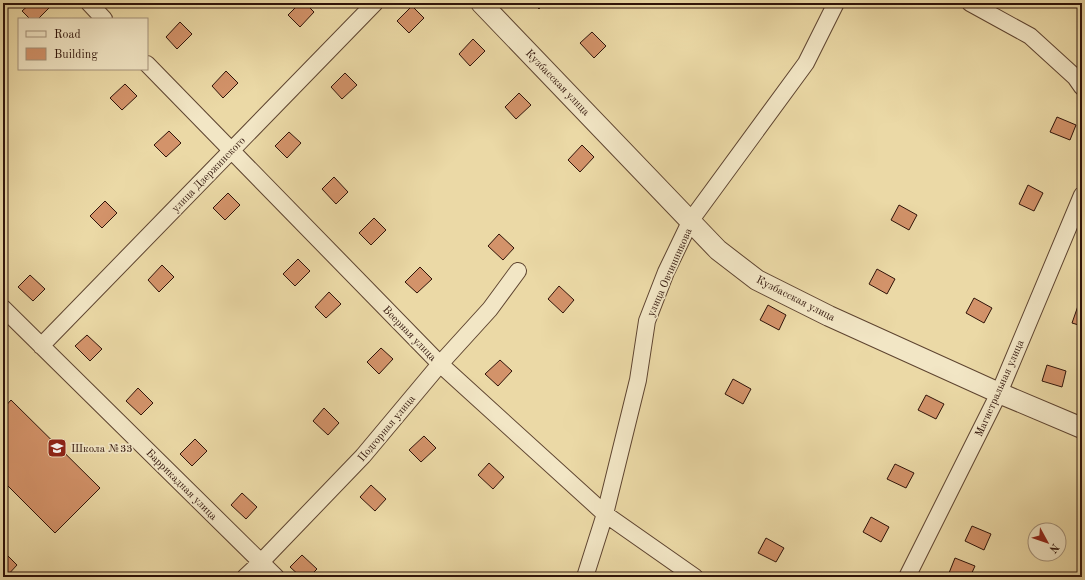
<svg xmlns="http://www.w3.org/2000/svg" width="1085" height="580" viewBox="0 0 1085 580" font-family="'Old Standard TT',serif">
  <rect width="100%" height="100%" fill="#ebd9a6"/>
  <filter id="stains"><feTurbulence type="fractalNoise" baseFrequency=".005" numOctaves="4"/><feColorMatrix values="0 0 0 0 .2 0 0 0 0 .09 0 0 0 0 .02 0 0 0 .5 -.17"/></filter>
  <radialGradient id="worn" r=".72"><stop offset=".6" stop-color="#630" stop-opacity="0"/><stop offset="1" stop-color="#630" stop-opacity=".3"/></radialGradient>
  <path fill="#d3936a" stroke="#2f1309" d="M 31,3 L 43,3 L 49,8 L 38,19 L 30,19 L 22,11 Z
    M 300,3 L 305,3 L 314,12 L 300,27 L 288,15 Z
    M 533,3 L 544,3 L 539,9 Z
    M 412,6 L 424,18 L 409,33 L 397,21 Z
    M 180,22 L 192,34 L 177,49 L 166,37 Z
    M 592,32 L 606,46 L 594,58 L 580,43 Z
    M 473,39 L 485,51 L 470,66 L 459,54 Z
    M 226,71 L 238,83 L 223,98 L 212,86 Z
    M 345,73 L 357,85 L 342,99 L 331,87 Z
    M 125,84 L 137,96 L 122,110 L 110,98 Z
    M 519,93 L 531,105 L 516,119 L 505,107 Z
    M 1057,117 L 1076,125 L 1070,140 L 1050,132 Z
    M 169,131 L 181,143 L 166,157 L 154,145 Z
    M 289,132 L 301,143 L 287,158 L 275,146 Z
    M 582,145 L 594,157 L 580,172 L 568,160 Z
    M 334,177 L 348,192 L 336,204 L 322,189 Z
    M 1028,185 L 1043,193 L 1034,211 L 1019,204 Z
    M 228,193 L 240,205 L 225,220 L 213,208 Z
    M 105,201 L 117,213 L 102,228 L 90,216 Z
    M 899,205 L 917,215 L 909,230 L 891,220 Z
    M 374,218 L 386,230 L 371,245 L 359,233 Z
    M 499,234 L 514,248 L 503,260 L 488,246 Z
    M 298,259 L 310,271 L 295,286 L 283,274 Z
    M 162,265 L 174,277 L 159,292 L 148,280 Z
    M 420,267 L 432,279 L 417,293 L 405,282 Z
    M 877,269 L 895,279 L 887,294 L 869,284 Z
    M 30,275 L 45,289 L 33,301 L 18,287 Z
    M 559,286 L 574,300 L 563,313 L 548,299 Z
    M 329,292 L 341,304 L 326,318 L 315,307 Z
    M 974,298 L 992,308 L 984,323 L 966,313 Z
    M 1079,303 L 1082,304 L 1082,326 L 1072,323 Z
    M 768,305 L 786,315 L 779,330 L 760,320 Z
    M 87,335 L 102,349 L 90,361 L 75,346 Z
    M 381,348 L 393,359 L 379,374 L 367,362 Z
    M 500,360 L 512,371 L 498,386 L 485,374 Z
    M 1047,365 L 1066,371 L 1062,387 L 1042,381 Z
    M 733,379 L 751,389 L 743,404 L 725,394 Z
    M 138,388 L 153,403 L 141,415 L 126,401 Z
    M 926,395 L 944,404 L 936,419 L 918,410 Z
    M 11,400 L 100,488 L 55,533 L 3,481 L 3,409 Z
    M 324,408 L 339,423 L 328,435 L 313,421 Z
    M 424,436 L 436,448 L 421,462 L 409,450 Z
    M 195,439 L 207,451 L 192,466 L 180,454 Z
    M 489,463 L 504,477 L 493,489 L 478,475 Z
    M 895,464 L 914,473 L 906,488 L 887,479 Z
    M 371,485 L 386,499 L 375,511 L 360,497 Z
    M 242,493 L 257,507 L 246,519 L 231,505 Z
    M 871,517 L 889,527 L 881,542 L 863,532 Z
    M 972,526 L 991,534 L 984,550 L 965,541 Z
    M 766,538 L 784,548 L 776,562 L 758,553 Z
    M 3,551 L 17,565 L 6,577 L 3,577 Z
    M 302,555 L 317,569 L 309,577 L 301,577 L 290,567 Z
    M 955,558 L 975,566 L 970,577 L 959,577 L 949,573 Z"/>
  <g fill="none" stroke-linecap="round" stroke-linejoin="round">
    <g stroke="#5e4430" stroke-width="18">
      <path id="minor" d="M 89,3 L 104,19
        M 970,3 L 1030,36 L 1075,77 L 1082,87
        M 147,64 L 440,364 L 605,514 L 695,577
        M 3,308 L 276,577
        M 41,346 L 375,3
        M 245,577 L 261,562 L 363,456 L 440,364 L 490,309 L 518,271
        M 585,577 L 605,514 L 638,380 L 647,321 L 666,272 L 691,220 L 806,63 L 836,3
        M 907,577 L 999,393 L 1082,195"/>
    </g>
    <g stroke="#5e4430" stroke-width="22">
      <path id="tertiary" d="M 481,3 L 718,250 L 757,280 L 829,316 L 999,393 L 1082,428"/>
    </g>
    <use href="#minor" stroke="#f2e6c5" stroke-width="16"/>
    <use href="#tertiary" stroke="#f2e6c5" stroke-width="20"/>
  </g>
  <defs>
    <g id="school-square" transform="scale(1)"><rect x="-9" y="-9" width="18" height="18" rx="4" fill="#8f2418" stroke="#f2e6c5"/><path d="M0-5L7-2L0 1L-7-2ZM-4 1L0 2.5L4 1V4Q0 6-4 4Z" fill="#fff"/></g>
  </defs>
  <g fill-rule="evenodd">
    <use href="#school-square" x="57" y="448"/>
  </g>
  <g text-anchor="middle" stroke-width="3.5" stroke-linejoin="round" paint-order="stroke">
    <g font-size="11" fill="#2f1309" stroke="#f2e6c5">
      <text transform="translate(558 82) rotate(46)" y="4">Кузбасская улица</text>
      <text transform="translate(208 174) rotate(-46)" y="4">улица Дзержинского</text>
      <text transform="translate(669 272) rotate(-66)" y="4">улица Овчинникова</text>
      <text transform="translate(796 298) rotate(27)" y="4">Кузбасская улица</text>
      <text transform="translate(410 333) rotate(46)" y="4">Веерная улица</text>
      <text transform="translate(999 388) rotate(-66)" y="4">Магистральная улица</text>
      <text transform="translate(386 428) rotate(-50)" y="4">Подгорная улица</text>
      <text transform="translate(182 484) rotate(45)" y="4">Баррикадная улица</text>
    </g>
    <g font-size="11" fill="#2f1309" stroke="#f2e6c5" text-anchor="start">
      <text x="71" y="452">Школа №33</text>
    </g>
  </g>
  <rect width="1085" height="580" fill="none" stroke="#ebd9a6" stroke-width="16"/>
  <rect x="4" y="4" width="1077" height="572" fill="none" stroke="#2f1309" stroke-width="2"/>
  <rect x="8" y="8" width="1069" height="564" fill="none" stroke="#2f1309"/>
  <rect x="18" y="18" width="130" height="52" fill="#f2e6c5" stroke="#a4927a"/>
  <rect x="26" y="31" width="20" height="6" fill="#f2e6c5" stroke="#a4927a"/>
  <text x="54" y="38" font-size="12" fill="#2f1309">Road</text>
  <rect x="26" y="48" width="20" height="12" fill="#d3936a" stroke="#a4927a"/>
  <text x="54" y="58" font-size="12" fill="#2f1309">Building</text>
  <g transform="translate(1047 542) rotate(130)"><circle r="19" fill="#f2e6c5" stroke="#a4927a"/>
  <path d="M0-3L7 15L0 10L-7 15Z" fill="#8f2418"/>
  <text y="-6" font-size="11" font-weight="bold" text-anchor="middle" fill="#2f1309">N</text>
  </g>
  <rect width="100%" height="100%" filter="url(#stains)"/>
  <rect width="100%" height="100%" fill="url(#worn)"/>
</svg>
